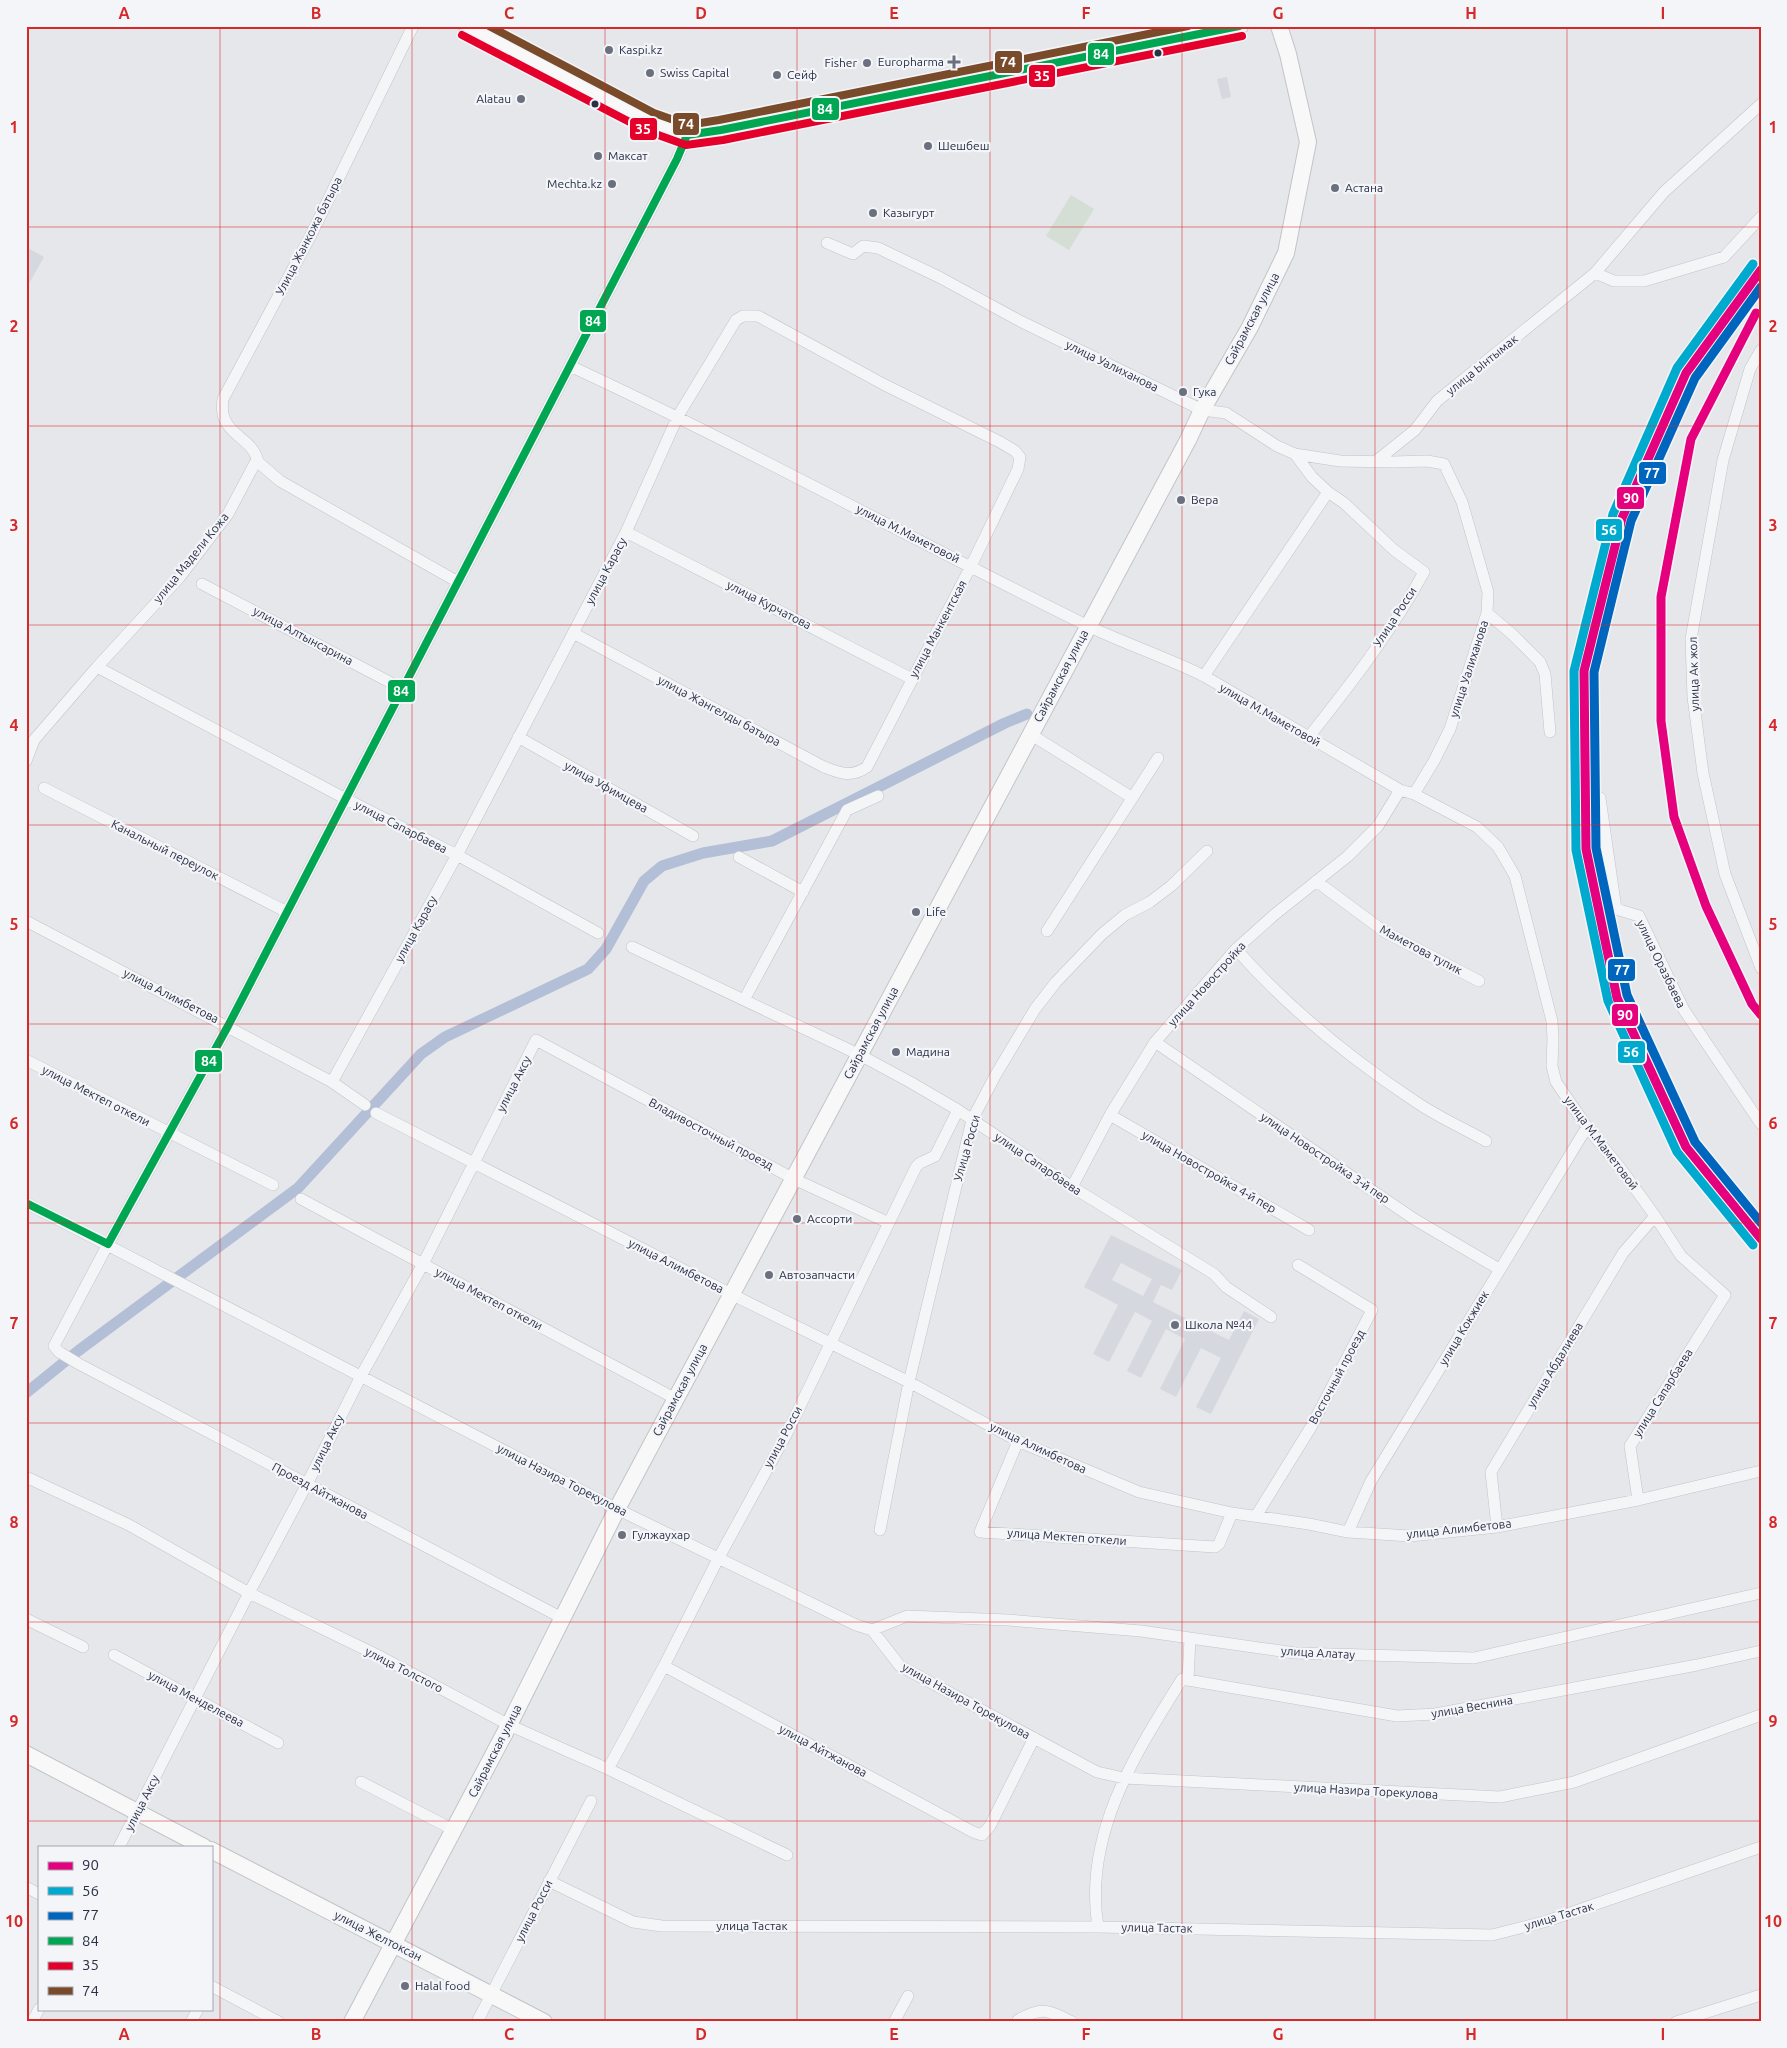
<svg xmlns="http://www.w3.org/2000/svg" width="1787" height="2048" viewBox="0 0 1787 2048" font-family="Ubuntu,sans-serif">
  <rect width="100%" height="100%" fill="#e5e7ea"/>
  <path fill="#d5d8df" fill-rule="evenodd" d="M 1227,77 L 1231,97 L 1222,99 L 1217,79 Z
    M 26,247 L 44,257 L 26,289 Z
    M 1111,1235 L 1182,1270 L 1172,1290 L 1161,1285 L 1153,1302 L 1229,1340 L 1244,1311 L 1259,1319 L 1211,1414 L 1196,1407 L 1221,1358 L 1201,1348 L 1176,1397 L 1160,1389 L 1185,1339 L 1166,1329 L 1141,1378 L 1127,1371 L 1152,1321 L 1135,1312 L 1109,1362 L 1093,1354 L 1118,1305 L 1084,1287 ZM 1121,1263 L 1152,1279 L 1143,1296 L 1112,1280 Z"/>
  <path fill="#d4ded5" d="M 1071,195 L 1094,209 L 1069,250 L 1046,236 Z"/>
  <g fill="none" stroke-linecap="round" stroke-linejoin="round">
    <path stroke="#b3bfd6" stroke-width="11" d="M 26,1393 L 78,1351 L 298,1188 L 421,1054 L 445,1037 L 588,969 L 606,949 L 644,881 L 662,866 L 703,853 L 772,841 L 1005,723 L 1027,714"/>
    <g stroke="#c2c4c8" stroke-width="12">
      <path id="minor" d="M 827,243 L 853,254 L 863,246 L 878,248 L 939,277 L 1020,321 L 1202,410 L 1226,413 L 1277,446 L 1295,454 L 1340,461 L 1393,462 L 1427,461 L 1444,464 L 1462,502 L 1488,592 L 1487,613 L 1450,729 L 1434,761 L 1414,794
        M 1595,273 L 1614,281 L 1644,281 L 1724,257 L 1761,217
        M 1761,350 L 1750,369 L 1723,460 L 1691,639 L 1693,697 L 1703,773 L 1725,874 L 1761,968
        M 570,366 C 745,447 913,540 1086,625 C 1125,644 1166,657 1204,676 L 1400,790 L 1414,794 L 1477,827 L 1498,847 L 1515,876 L 1552,1021 L 1553,1039 L 1552,1066 L 1556,1082 L 1587,1127 L 1621,1169 L 1655,1216 L 1681,1256 L 1725,1295 L 1630,1446 L 1638,1500
        M 258,462 C 253,435 217,436 223,399 L 310,237 L 413,26
        M 1375,462 L 1415,430 L 1437,401 L 1595,273 L 1664,192 L 1761,104
        M 626,532 L 912,679
        M 202,584 L 403,689
        M 1487,613 L 1512,634 L 1540,662 L 1545,674 L 1550,732
        M 97,667 L 346,799 L 457,855 L 598,933
        M 1204,676 L 1328,492 L 1312,477 L 1295,454
        M 1030,734 L 1131,797
        M 518,737 L 693,836
        M 1308,738 C 1350,685 1392,631 1424,572 L 1394,550 L 1344,503 L 1328,492
        M 26,761 L 34,740 L 97,667 L 179,578 L 228,514 L 255,463 L 258,462 L 280,481 L 458,582
        M 44,788 L 287,912
        M 1600,798 L 1616,909 L 1639,916 L 1684,1010 L 1761,1124
        M 739,857 L 803,892
        M 1316,881 L 1385,932 L 1479,981
        M 26,921 L 332,1082 L 365,1105
        M 1047,931 L 1158,758
        M 632,947 L 860,1055 L 910,1082 L 958,1110 L 1072,1187 L 1214,1274 L 1226,1287 L 1271,1317
        M 1236,949 C 1288,1008 1351,1059 1416,1102 C 1438,1117 1463,1128 1486,1141
        M 744,1000 L 847,810 L 878,796
        M 1155,1042 L 1414,1219 L 1499,1269
        M 26,1060 L 273,1185
        M 332,1082 L 457,855 L 626,532 L 678,416 L 736,320 L 743,316 L 758,316 L 883,384 L 1000,442 L 1015,451 L 1020,457 L 1018,469 L 971,566 L 867,767 C 851,778 840,773 824,767 L 573,633
        M 376,1113 L 731,1294 L 909,1382 L 1018,1441 L 1139,1492 L 1232,1513 L 1309,1524 L 1348,1532 L 1410,1536 L 1497,1527 L 1638,1500 L 1761,1471
        M 1110,1115 L 1309,1230
        M 1072,1187 L 1110,1115 L 1155,1042 L 1236,949 L 1274,915 L 1348,856 L 1378,826 L 1400,790
        M 301,1199 L 676,1399
        M 26,1203 L 617,1509 L 856,1625 L 872,1630 L 900,1666 L 1097,1772 L 1124,1778 L 1500,1797 L 1574,1782 L 1761,1715
        M 1018,1441 L 980,1532 L 1215,1547 L 1219,1544 L 1232,1513
        M 26,1477 L 129,1525 L 249,1593 L 381,1657 L 509,1725 L 608,1769 L 787,1855
        M 1256,1516 L 1311,1427 L 1372,1310 L 1298,1265
        M 1497,1527 L 1491,1472 L 1623,1253 L 1655,1216
        M 880,1530 L 909,1382 L 972,1120 L 995,1076 L 1035,1009 L 1056,982 L 1102,934 L 1125,915 L 1150,902 L 1171,886 L 1207,851
        M 1348,1532 L 1371,1481 L 1587,1127
        M 562,1618 L 79,1364 L 59,1352 L 54,1346 L 108,1244 L 228,1026 L 677,159 L 687,135
        M 26,1619 L 83,1647
        M 872,1630 L 907,1616 L 1008,1620 L 1141,1631 L 1295,1653 L 1474,1658 L 1761,1593
        M 114,1655 L 278,1743
        M 664,1666 L 973,1832 L 982,1835 L 990,1826 L 1034,1738
        M 1188,1680 L 1190,1638
        M 608,1769 L 664,1666 L 718,1559 L 787,1433 L 916,1167 L 920,1163 L 935,1156 L 958,1110
        M 361,1782 L 454,1830
        M 119,1847 L 249,1593 L 307,1484 L 361,1376 L 423,1264 L 536,1040 L 794,1179 L 889,1223
        M 549,1881 L 633,1922 L 662,1926 L 1098,1927 L 1492,1935 L 1547,1921 L 1761,1847
        M 26,1887 L 39,1894
        M 1098,1927 C 1083,1835 1135,1754 1182,1679 L 1397,1716 L 1435,1714 L 1697,1665 L 1761,1651
        M 211,1986 L 279,2022
        M 1018,2020 C 1042,2006 1048,2010 1072,2022
        M 32,2022 L 39,2009
        M 191,2022 L 198,2009
        M 477,2022 L 591,1801
        M 894,2022 L 908,1996
        M 1676,2022 L 1761,1995"/>
    </g>
    <g stroke="#c2c4c8" stroke-width="18">
      <path id="secondary" d="M 467,26 L 650,122 L 687,135 L 721,130 L 1240,26
        M 26,1754 L 204,1847
        M 211,1850 L 544,2022
        M 352,2022 L 509,1725 L 617,1509 L 1188,440 L 1202,410 L 1250,327 L 1286,253 L 1308,142 L 1288,54 L 1279,26"/>
    </g>
    <use href="#minor" stroke="#f4f5f7" stroke-width="11"/>
    <use href="#secondary" stroke="#f8f8f8" stroke-width="16"/>
    <g stroke="#f3f5f9" stroke-width="11">
      <path id="bus-1" d="M 687,135 L 721,130 L 1239,26
        M 26,1203 L 108,1244
        M 108,1244 L 228,1026 L 677,159 L 687,135"/>
    </g>
    <g stroke="#f3f5f9" stroke-width="11">
      <path id="bus-2" d="M 462,35 L 647,131 L 686,145 L 723,140 L 1242,36"/>
    </g>
    <g stroke="#f3f5f9" stroke-width="11">
      <path id="bus-3" d="M 489,26 L 654,113 L 688,125 L 719,120 L 1188,26"/>
    </g>
    <use href="#bus-1" stroke="#00a651" stroke-width="8"/>
    <use href="#bus-2" stroke="#e4002b" stroke-width="8"/>
    <use href="#bus-3" stroke="#7a4b2a" stroke-width="8"/>
    <g stroke="#f3f5f9" stroke-width="12">
      <path id="rail-1" d="M 1761,270 L 1686,373 L 1622,518 L 1584,671 L 1586,849 L 1617,998 L 1686,1147 L 1761,1239
        M 1756,313 L 1691,439 L 1661,597 L 1661,721 L 1674,817 L 1706,906 L 1752,1004 L 1761,1015"/>
    </g>
    <g stroke="#f3f5f9" stroke-width="12">
      <path id="rail-2" d="M 1753,264 L 1677,368 L 1613,514 L 1574,671 L 1576,850 L 1608,1001 L 1677,1152 L 1753,1245"/>
    </g>
    <g stroke="#f3f5f9" stroke-width="12">
      <path id="rail-3" d="M 1761,287 L 1695,378 L 1631,521 L 1594,672 L 1596,848 L 1627,995 L 1695,1142 L 1761,1223"/>
    </g>
    <use href="#rail-1" stroke="#e5007d" stroke-width="9"/>
    <use href="#rail-2" stroke="#00a9ce" stroke-width="9"/>
    <use href="#rail-3" stroke="#0065bd" stroke-width="9"/>
  </g>
  <path fill="none" stroke="#d62828" stroke-width="1" stroke-opacity="0.55" d="M 220,26 L 220,2022M 412,26 L 412,2022M 605,26 L 605,2022M 797,26 L 797,2022M 990,26 L 990,2022M 1182,26 L 1182,2022M 1375,26 L 1375,2022M 1567,26 L 1567,2022M 26,227 L 1761,227M 26,426 L 1761,426M 26,625 L 1761,625M 26,825 L 1761,825M 26,1024 L 1761,1024M 26,1223 L 1761,1223M 26,1423 L 1761,1423M 26,1622 L 1761,1622M 26,1821 L 1761,1821"/>
  <g fill="#6b707f" stroke="#f3f5f9" stroke-width="2">
    <circle cx="609" cy="50" r="5"/>
    <path d="M951.5 54.5h5v5h5v5h-5v5h-5v-5h-5v-5h5z"/>
    <circle cx="867" cy="63" r="5"/>
    <circle cx="650" cy="73" r="5"/>
    <circle cx="777" cy="75" r="5"/>
    <circle cx="521" cy="99" r="5"/>
    <circle cx="928" cy="146" r="5"/>
    <circle cx="598" cy="156" r="5"/>
    <circle cx="612" cy="184" r="5"/>
    <circle cx="1335" cy="188" r="5"/>
    <circle cx="873" cy="213" r="5"/>
    <circle cx="1183" cy="392" r="5"/>
    <circle cx="1181" cy="500" r="5"/>
    <circle cx="916" cy="912" r="5"/>
    <circle cx="896" cy="1052" r="5"/>
    <circle cx="797" cy="1219" r="5"/>
    <circle cx="769" cy="1275" r="5"/>
    <circle cx="1175" cy="1325" r="5"/>
    <circle cx="622" cy="1535" r="5"/>
    <circle cx="405" cy="1986" r="5"/>
  </g>
  <g fill="#2a3046" stroke="#f3f5f9" stroke-width="2">
    <circle cx="1158" cy="53" r="4.5"/>
    <circle cx="595" cy="104" r="4.5"/>
  </g>
  <g text-anchor="middle" stroke-width="4.5" stroke-linejoin="round" paint-order="stroke">
    <g font-size="12" fill="#2a3046" stroke="#f3f5f9" text-anchor="start">
      <text x="619" y="54">Kaspi.kz</text>
      <text x="944" y="66" text-anchor="end">Europharma</text>
      <text x="857" y="67" text-anchor="end">Fisher</text>
      <text x="660" y="77">Swiss Capital</text>
      <text x="787" y="79">Сейф</text>
      <text x="511" y="103" text-anchor="end">Alatau</text>
      <text x="938" y="150">Шешбеш</text>
      <text x="608" y="160">Максат</text>
      <text x="602" y="188" text-anchor="end">Mechta.kz</text>
      <text x="1345" y="192">Астана</text>
      <text x="883" y="217">Казыгурт</text>
      <text x="1193" y="396">Гука</text>
      <text x="1191" y="504">Вера</text>
      <text x="926" y="916">Life</text>
      <text x="906" y="1056">Мадина</text>
      <text x="807" y="1223">Ассорти</text>
      <text x="779" y="1279">Автозапчасти</text>
      <text x="1185" y="1329">Школа №44</text>
      <text x="632" y="1539">Гулжаухар</text>
      <text x="415" y="1990">Halal food</text>
    </g>
    <g font-size="12" fill="#2a3046" stroke="#f3f5f9">
      <text transform="translate(309 236) rotate(-63)" y="4">Улица Жанкожа батыра</text>
      <text transform="translate(1252 319) rotate(-62)" y="4">Сайрамская улица</text>
      <text transform="translate(1482 365) rotate(-39)" y="4">улица Ынтымак</text>
      <text transform="translate(1112 366) rotate(26)" y="4">улица Уалиханова</text>
      <text transform="translate(908 534) rotate(27)" y="4">улица М.Маметовой</text>
      <text transform="translate(191 558) rotate(-51)" y="4">улица Мадели Кожа</text>
      <text transform="translate(606 571) rotate(-62)" y="4">улица Карасу</text>
      <text transform="translate(769 605) rotate(27)" y="4">улица Курчатова</text>
      <text transform="translate(1395 617) rotate(-57)" y="4">Улица Росси</text>
      <text transform="translate(938 629) rotate(-62)" y="4">улица Манкентская</text>
      <text transform="translate(303 636) rotate(28)" y="4">улица Алтынсарина</text>
      <text transform="translate(1469 669) rotate(-72)" y="4">улица Уалиханова</text>
      <text transform="translate(1694 674) rotate(-92)" y="4">улица Ак жол</text>
      <text transform="translate(1061 676) rotate(-62)" y="4">Сайрамская улица</text>
      <text transform="translate(719 711) rotate(28)" y="4">улица Жангелды батыра</text>
      <text transform="translate(1270 715) rotate(30)" y="4">улица М.Маметовой</text>
      <text transform="translate(606 787) rotate(29)" y="4">улица Уфимцева</text>
      <text transform="translate(401 827) rotate(27)" y="4">улица Сапарбаева</text>
      <text transform="translate(165 850) rotate(27)" y="4">Канальный переулок</text>
      <text transform="translate(416 929) rotate(-61)" y="4">улица Карасу</text>
      <text transform="translate(1421 950) rotate(28)" y="4">Маметова тупик</text>
      <text transform="translate(1661 964) rotate(64)" y="4">улица Оразбаева</text>
      <text transform="translate(1207 984) rotate(-48)" y="4">улица Новостройка</text>
      <text transform="translate(171 996) rotate(27)" y="4">улица Алимбетова</text>
      <text transform="translate(871 1033) rotate(-62)" y="4">Сайрамская улица</text>
      <text transform="translate(514 1084) rotate(-63)" y="4">улица Аксу</text>
      <text transform="translate(96 1096) rotate(27)" y="4">улица Мектеп откели</text>
      <text transform="translate(711 1134) rotate(28)" y="4">Владивосточный проезд</text>
      <text transform="translate(1601 1143) rotate(53)" y="4">улица М.Маметовой</text>
      <text transform="translate(967 1148) rotate(-74)" y="4">Улица Росси</text>
      <text transform="translate(1325 1158) rotate(34)" y="4">улица Новостройка 3-й пер</text>
      <text transform="translate(1038 1164) rotate(34)" y="4">улица Сапарбаева</text>
      <text transform="translate(1209 1172) rotate(30)" y="4">улица Новостройка 4-й пер</text>
      <text transform="translate(676 1266) rotate(27)" y="4">улица Алимбетова</text>
      <text transform="translate(489 1299) rotate(28)" y="4">улица Мектеп откели</text>
      <text transform="translate(1464 1328) rotate(-59)" y="4">улица Кокжиек</text>
      <text transform="translate(1555 1365) rotate(-59)" y="4">улица Абдалиева</text>
      <text transform="translate(1337 1377) rotate(-62)" y="4">Восточный проезд</text>
      <text transform="translate(680 1390) rotate(-62)" y="4">Сайрамская улица</text>
      <text transform="translate(1663 1393) rotate(-58)" y="4">улица Сапарбаева</text>
      <text transform="translate(783 1437) rotate(-62)" y="4">улица Росси</text>
      <text transform="translate(327 1443) rotate(-64)" y="4">улица Аксу</text>
      <text transform="translate(1038 1448) rotate(25)" y="4">улица Алимбетова</text>
      <text transform="translate(562 1480) rotate(27)" y="4">улица Назира Торекулова</text>
      <text transform="translate(320 1491) rotate(28)" y="4">Проезд Айтжанова</text>
      <text transform="translate(1459 1529) rotate(-6)" y="4">улица Алимбетова</text>
      <text transform="translate(1067 1537) rotate(4)" y="4">улица Мектеп откели</text>
      <text transform="translate(1318 1653) rotate(3)" y="4">улица Алатау</text>
      <text transform="translate(404 1670) rotate(27)" y="4">улица Толстого</text>
      <text transform="translate(196 1699) rotate(28)" y="4">улица Менделеева</text>
      <text transform="translate(966 1701) rotate(29)" y="4">улица Назира Торекулова</text>
      <text transform="translate(1472 1707) rotate(-10)" y="4">улица Веснина</text>
      <text transform="translate(495 1751) rotate(-63)" y="4">Сайрамская улица</text>
      <text transform="translate(823 1751) rotate(28)" y="4">улица Айтжанова</text>
      <text transform="translate(1366 1791) rotate(3)" y="4">улица Назира Торекулова</text>
      <text transform="translate(142 1803) rotate(-63)" y="4">улица Аксу</text>
      <text transform="translate(534 1911) rotate(-63)" y="4">улица Росси</text>
      <text transform="translate(1559 1916) rotate(-17)" y="4">улица Тастак</text>
      <text x="752" y="1930">улица Тастак</text>
      <text transform="translate(1157 1928) rotate(1)" y="4">улица Тастак</text>
      <text transform="translate(378 1936) rotate(27)" y="4">улица Желтоксан</text>
    </g>
  </g>
  <g stroke="#f3f5f9" stroke-width="2">
    <rect x="1087" y="42" width="28" height="24" rx="5" fill="#00a651"/>
    <rect x="994" y="50" width="29" height="24" rx="5" fill="#7a4b2a"/>
    <rect x="1028" y="64" width="28" height="24" rx="5" fill="#e4002b"/>
    <rect x="811" y="97" width="29" height="24" rx="5" fill="#00a651"/>
    <rect x="672" y="112" width="28" height="24" rx="5" fill="#7a4b2a"/>
    <rect x="629" y="117" width="29" height="24" rx="5" fill="#e4002b"/>
    <rect x="579" y="309" width="28" height="24" rx="5" fill="#00a651"/>
    <rect x="1638" y="461" width="29" height="24" rx="5" fill="#0065bd"/>
    <rect x="1616" y="486" width="29" height="24" rx="5" fill="#e5007d"/>
    <rect x="1595" y="518" width="28" height="24" rx="5" fill="#00a9ce"/>
    <rect x="387" y="679" width="29" height="24" rx="5" fill="#00a651"/>
    <rect x="1607" y="958" width="29" height="24" rx="5" fill="#0065bd"/>
    <rect x="1611" y="1003" width="28" height="24" rx="5" fill="#e5007d"/>
    <rect x="1617" y="1040" width="29" height="24" rx="5" fill="#00a9ce"/>
    <rect x="194" y="1049" width="29" height="24" rx="5" fill="#00a651"/>
  </g>
  <g font-size="14" text-anchor="middle" font-weight="bold" fill="#fff">
    <text x="1101" y="59">84</text>
    <text x="1008" y="67">74</text>
    <text x="1042" y="81">35</text>
    <text x="825" y="114">84</text>
    <text x="686" y="129">74</text>
    <text x="643" y="134">35</text>
    <text x="593" y="326">84</text>
    <text x="1652" y="478">77</text>
    <text x="1631" y="503">90</text>
    <text x="1609" y="535">56</text>
    <text x="401" y="696">84</text>
    <text x="1622" y="975">77</text>
    <text x="1625" y="1020">90</text>
    <text x="1631" y="1057">56</text>
    <text x="209" y="1066">84</text>
  </g>
  <rect width="1787" height="2048" fill="none" stroke="#f3f5f9" stroke-width="55"/>
  <rect x="38" y="1846" width="175" height="165" fill="#f3f5f9" stroke="#a3a6b1"/>
  <rect x="48" y="1862" width="25" height="8" fill="#e5007d" stroke="#a3a6b1"/>
  <text x="82" y="1870" font-size="15" fill="#2a3046">90</text>
  <rect x="48" y="1887" width="25" height="8" fill="#00a9ce" stroke="#a3a6b1"/>
  <text x="82" y="1896" font-size="15" fill="#2a3046">56</text>
  <rect x="48" y="1912" width="25" height="8" fill="#0065bd" stroke="#a3a6b1"/>
  <text x="82" y="1920" font-size="15" fill="#2a3046">77</text>
  <rect x="48" y="1937" width="25" height="8" fill="#00a651" stroke="#a3a6b1"/>
  <text x="82" y="1946" font-size="15" fill="#2a3046">84</text>
  <rect x="48" y="1962" width="25" height="8" fill="#e4002b" stroke="#a3a6b1"/>
  <text x="82" y="1970" font-size="15" fill="#2a3046">35</text>
  <rect x="48" y="1987" width="25" height="8" fill="#7a4b2a" stroke="#a3a6b1"/>
  <text x="82" y="1996" font-size="15" fill="#2a3046">74</text>
  <rect x="28" y="28" width="1732" height="1992" fill="none" stroke="#d62828" stroke-width="2"/>
  <g font-size="16" text-anchor="middle" font-weight="bold" fill="#d62828">
    <text x="124" y="19">A</text>
    <text x="316" y="19">B</text>
    <text x="509" y="19">C</text>
    <text x="701" y="19">D</text>
    <text x="894" y="19">E</text>
    <text x="1086" y="19">F</text>
    <text x="1278" y="19">G</text>
    <text x="1471" y="19">H</text>
    <text x="1663" y="19">I</text>
    <text x="14" y="133">1</text>
    <text x="1773" y="133">1</text>
    <text x="14" y="332">2</text>
    <text x="1773" y="332">2</text>
    <text x="14" y="531">3</text>
    <text x="1773" y="531">3</text>
    <text x="14" y="731">4</text>
    <text x="1773" y="731">4</text>
    <text x="14" y="930">5</text>
    <text x="1773" y="930">5</text>
    <text x="14" y="1129">6</text>
    <text x="1773" y="1129">6</text>
    <text x="14" y="1329">7</text>
    <text x="1773" y="1329">7</text>
    <text x="14" y="1528">8</text>
    <text x="1773" y="1528">8</text>
    <text x="14" y="1727">9</text>
    <text x="1773" y="1727">9</text>
    <text x="14" y="1927">10</text>
    <text x="1773" y="1927">10</text>
    <text x="124" y="2040">A</text>
    <text x="316" y="2040">B</text>
    <text x="509" y="2040">C</text>
    <text x="701" y="2040">D</text>
    <text x="894" y="2040">E</text>
    <text x="1086" y="2040">F</text>
    <text x="1278" y="2040">G</text>
    <text x="1471" y="2040">H</text>
    <text x="1663" y="2040">I</text>
  </g>
</svg>
